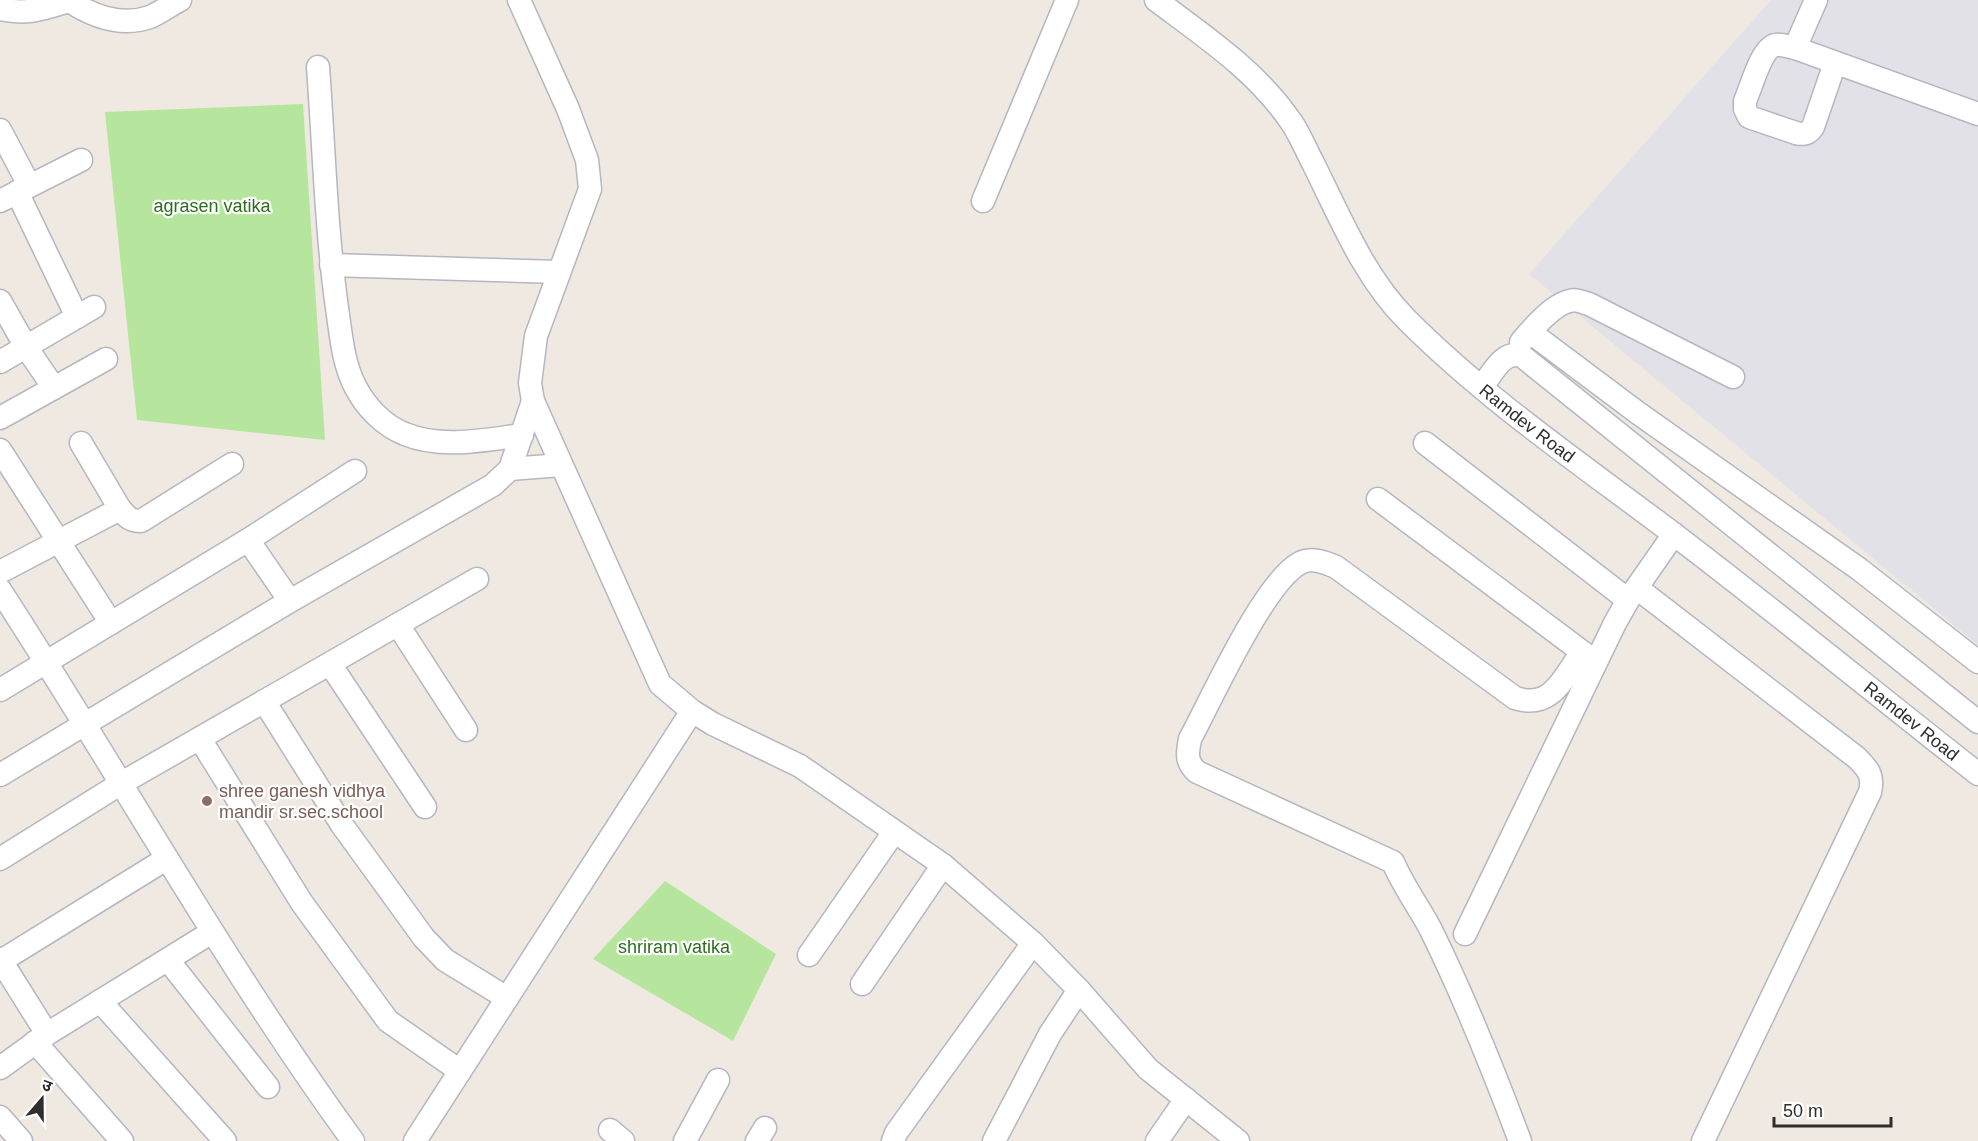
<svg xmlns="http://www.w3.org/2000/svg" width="1978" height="1141" viewBox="0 0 1978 1141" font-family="Helvetica,'Noto Sans Devanagari',sans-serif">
  <rect width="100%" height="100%" fill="#efe9e1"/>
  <path fill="#e3e1e8" d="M 1771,0 L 1978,0 L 1978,645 L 1529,274 Z"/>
  <path fill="#b6e59e" d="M 303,104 L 325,440 L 137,420 L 105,112 Z
    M 665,881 L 776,954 L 733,1041 L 593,959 Z"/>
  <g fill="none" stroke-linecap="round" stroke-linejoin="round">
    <g stroke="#b4b7c1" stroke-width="25">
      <g id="minor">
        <path d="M 68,0 C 92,16 121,27 150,17 C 160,13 170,5 180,0"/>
        <path d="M 519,0 L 568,109 L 587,160 L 590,189 L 536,336 L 530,383 L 533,401 L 660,684 L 692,711 L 713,724 L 800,766 L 943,865 L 1033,943 L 1079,990 L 1148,1069 L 1238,1141"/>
        <path id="s1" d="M 1156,0 C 1205,37 1257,71 1292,123 C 1300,135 1306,150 1313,163 C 1340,217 1364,277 1407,320 C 1487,400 1581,464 1671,532 C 1775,611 1876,694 1978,774"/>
        <path d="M 0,9 C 27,15 43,9 69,1"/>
        <path d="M 1795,48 L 1816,0"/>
        <path d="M 1835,63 L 1813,127 C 1808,134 1804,135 1796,133 L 1749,117 L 1745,109 L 1745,101 C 1751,88 1761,49 1775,45 C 1782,44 1789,47 1795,48 L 1978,114"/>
        <path d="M 318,67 C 324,148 326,229 337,308 C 341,335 343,364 356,388 C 366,407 384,426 405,434 C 441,449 484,440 522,435"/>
        <path d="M 0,130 L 29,185"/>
        <path d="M 17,192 L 77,317"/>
        <path d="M 0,201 L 81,160"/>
        <path d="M 983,201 L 1067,0"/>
        <path d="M 331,265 L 559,272"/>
        <path d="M 0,301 L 26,347 L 54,388"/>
        <path d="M 1530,332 L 1638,413 L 1859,569 L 1978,662"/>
        <path d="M 1521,342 C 1532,329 1553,304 1570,301 C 1576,299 1582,302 1589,304 L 1733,377"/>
        <path d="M 0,362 L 94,307"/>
        <path d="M 1482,387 C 1492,374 1503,349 1522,356 L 1978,722"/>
        <path d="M 0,418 L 106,359"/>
        <path d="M 81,443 L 120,509 C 127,517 130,521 141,521 L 232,464"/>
        <path d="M 1425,443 L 1628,600"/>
        <path d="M 0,450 L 111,623"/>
        <path d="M 510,469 L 561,465"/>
        <path d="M 1378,499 L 1593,660"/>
        <path d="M 248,540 L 290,601"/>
        <path d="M 0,572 L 120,509"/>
        <path d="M 1637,588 L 1857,758 C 1868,769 1874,776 1870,792 L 1703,1141"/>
        <path d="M 0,590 C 119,773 224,964 353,1141"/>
        <path d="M 398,625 L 466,730"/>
        <path d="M 330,664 L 425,807"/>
        <path d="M 0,690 L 248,540 L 355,471"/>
        <path d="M 264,701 L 342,825 L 424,938 L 445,960 L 507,998"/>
        <path d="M 200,739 L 302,903 L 388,1021 L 460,1071"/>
        <path d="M 0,775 L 290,601 L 493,485 L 510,469 L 533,401"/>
        <path d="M 0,859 L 120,784 L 477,579"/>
        <path d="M 1465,934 L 1615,623 L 1628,600 L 1674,534"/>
        <path d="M 809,955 L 894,832"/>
        <path d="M 0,959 L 47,1034"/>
        <path d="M 168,960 L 268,1087"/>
        <path d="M 1,961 L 166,859"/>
        <path d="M 862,984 L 943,865"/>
        <path d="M 100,1001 L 225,1141"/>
        <path d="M 35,1042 L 122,1141"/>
        <path d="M 0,1068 L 47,1034 L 212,932"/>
        <path d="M 0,1117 L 21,1141"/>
        <path d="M 610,1130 L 623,1141"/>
        <path d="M 415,1141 L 692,711"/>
        <path d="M 685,1141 L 718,1080"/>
        <path d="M 757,1141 L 765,1128"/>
        <path d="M 893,1141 L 896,1133 L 1033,943"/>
        <path d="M 994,1141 L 1050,1034 L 1079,990"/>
        <path d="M 1157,1141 L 1186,1099"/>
        <path d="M 1520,1141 C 1493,1069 1465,999 1431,930 C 1419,907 1403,886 1393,862 L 1197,772 C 1186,762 1187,754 1190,739 C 1211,700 1264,582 1300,563 C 1312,557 1324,562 1336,567 L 1515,698 C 1552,710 1563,678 1582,652"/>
      </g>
    </g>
    <use href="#minor" stroke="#fff" stroke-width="22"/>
  </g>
  <circle fill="#8d6e63" stroke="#fff" stroke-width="2" cx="207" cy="801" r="6"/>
  <g text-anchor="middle" stroke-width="4.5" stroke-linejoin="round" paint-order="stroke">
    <g font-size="18" fill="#2c6e1b" stroke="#fff">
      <text x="212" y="212">agrasen vatika</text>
      <text x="674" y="953">shriram vatika</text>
    </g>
    <g font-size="18" fill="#2e2e2e" stroke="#fff">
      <text dy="6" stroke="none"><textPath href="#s1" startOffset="572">Ramdev Road</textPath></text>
      <text dy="6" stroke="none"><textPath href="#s1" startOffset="1058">Ramdev Road</textPath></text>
    </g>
    <g font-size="18" fill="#785e54" stroke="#fff" text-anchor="start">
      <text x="219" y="797">shree ganesh vidhya<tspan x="219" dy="21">mandir sr.sec.school</tspan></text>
    </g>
  </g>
  <g transform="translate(42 1099) rotate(20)" stroke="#ffffff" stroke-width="4.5" paint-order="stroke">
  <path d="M0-4.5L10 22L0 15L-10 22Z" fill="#2e2e2e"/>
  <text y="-9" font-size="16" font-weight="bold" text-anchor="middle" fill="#2e2e2e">उ</text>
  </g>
  <path d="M1774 1117v9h117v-9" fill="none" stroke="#2e2e2e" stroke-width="3"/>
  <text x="1783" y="1117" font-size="18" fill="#2e2e2e" stroke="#ffffff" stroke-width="4.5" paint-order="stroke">50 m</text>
</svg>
